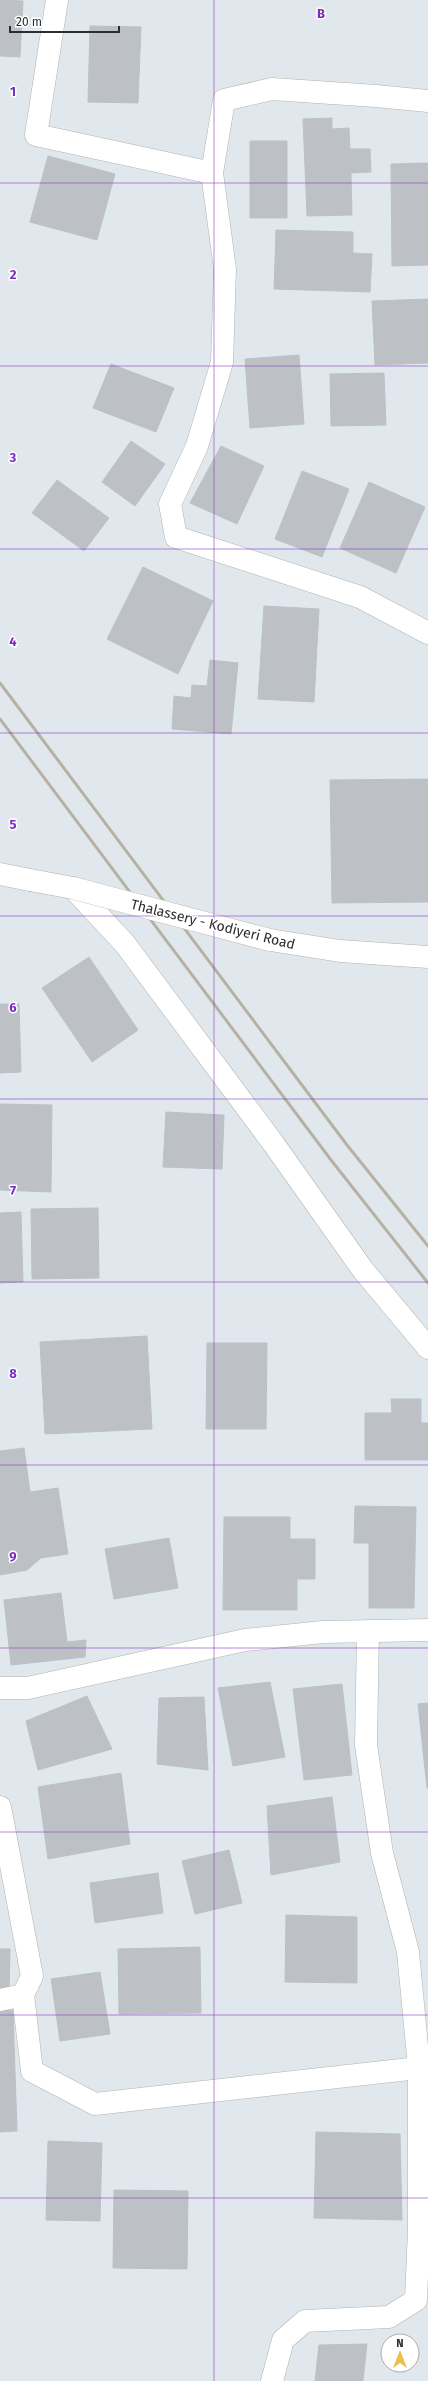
<svg xmlns="http://www.w3.org/2000/svg" width="428" height="2381" viewBox="0 0 428 2381" font-family="'Fira Sans',sans-serif">
  <rect width="100%" height="100%" fill="#e1e8ed"/>
  <path fill="#bdc1c6" stroke="#bbc1c9" d="M 0,0 L 23,1 L 20,57 L 0,56 Z
    M 90,26 L 141,27 L 138,103 L 88,102 Z
    M 332,118 L 332,129 L 349,128 L 350,149 L 370,149 L 371,172 L 351,173 L 352,215 L 307,216 L 303,119 Z
    M 250,141 L 287,141 L 287,218 L 250,218 Z
    M 48,156 L 115,174 L 97,240 L 30,222 Z
    M 428,163 L 428,265 L 392,266 L 391,164 Z
    M 276,230 L 353,232 L 353,253 L 372,254 L 370,292 L 274,289 Z
    M 428,299 L 428,363 L 375,365 L 372,301 Z
    M 299,355 L 304,424 L 250,428 L 245,359 Z
    M 111,364 L 174,388 L 156,432 L 93,408 Z
    M 384,373 L 386,425 L 331,426 L 330,374 Z
    M 131,441 L 165,464 L 135,506 L 102,482 Z
    M 221,446 L 264,466 L 237,524 L 190,503 Z
    M 302,471 L 349,489 L 322,557 L 275,539 Z
    M 57,480 L 109,518 L 84,551 L 32,513 Z
    M 369,482 L 425,507 L 396,573 L 340,548 Z
    M 143,567 L 213,601 L 178,674 L 107,639 Z
    M 264,606 L 319,609 L 314,702 L 258,699 Z
    M 210,660 L 238,663 L 231,734 L 172,729 L 174,696 L 191,698 L 192,685 L 207,686 Z
    M 428,779 L 428,902 L 332,903 L 330,780 Z
    M 89,957 L 138,1030 L 92,1062 L 42,988 Z
    M 0,1004 L 19,1004 L 21,1072 L 0,1073 Z
    M 0,1104 L 52,1105 L 51,1192 L 0,1190 Z
    M 166,1112 L 224,1115 L 222,1169 L 163,1167 Z
    M 98,1208 L 99,1278 L 32,1279 L 31,1209 Z
    M 21,1212 L 23,1282 L 0,1283 L 0,1213 Z
    M 147,1336 L 152,1429 L 45,1434 L 40,1342 Z
    M 207,1343 L 267,1343 L 266,1429 L 206,1429 Z
    M 391,1399 L 421,1399 L 421,1423 L 428,1423 L 428,1460 L 365,1460 L 365,1413 L 392,1413 Z
    M 24,1448 L 30,1492 L 58,1488 L 68,1554 L 41,1558 L 27,1570 L 0,1575 L 0,1451 Z
    M 355,1506 L 416,1507 L 414,1608 L 369,1608 L 369,1543 L 354,1543 Z
    M 224,1517 L 290,1517 L 290,1539 L 315,1539 L 315,1579 L 297,1579 L 297,1610 L 223,1610 Z
    M 169,1538 L 178,1588 L 114,1599 L 105,1549 Z
    M 61,1593 L 67,1642 L 86,1640 L 85,1657 L 11,1665 L 4,1600 Z
    M 270,1682 L 285,1757 L 233,1766 L 218,1688 Z
    M 342,1684 L 352,1775 L 304,1780 L 293,1689 Z
    M 87,1696 L 112,1749 L 38,1770 L 26,1721 Z
    M 204,1697 L 208,1770 L 157,1764 L 159,1698 Z
    M 428,1703 L 428,1788 L 427,1788 L 418,1704 Z
    M 121,1773 L 130,1844 L 48,1859 L 38,1787 Z
    M 332,1797 L 340,1862 L 271,1875 L 267,1806 Z
    M 229,1850 L 242,1903 L 195,1914 L 182,1861 Z
    M 158,1873 L 163,1913 L 95,1923 L 90,1883 Z
    M 286,1915 L 357,1917 L 357,1983 L 285,1982 Z
    M 200,1947 L 201,2013 L 119,2014 L 118,1949 Z
    M 0,1949 L 10,1949 L 9,1991 L 0,1991 Z
    M 100,1972 L 110,2034 L 60,2041 L 51,1979 Z
    M 13,2010 L 17,2131 L 0,2132 L 0,2011 Z
    M 316,2132 L 400,2134 L 402,2220 L 314,2218 Z
    M 48,2141 L 102,2143 L 100,2221 L 46,2220 Z
    M 114,2190 L 188,2191 L 187,2269 L 113,2268 Z
    M 367,2344 L 363,2381 L 315,2381 L 319,2345 Z"/>
  <g fill="none" stroke-linecap="round" stroke-linejoin="round">
    <g stroke="#b4b1aa" stroke-width="23">
      <path id="street" d="M 57,0 L 36,135 L 212,173
        M 428,101 L 376,96 L 272,89 L 224,100 L 212,173 L 225,269 L 222,362 L 197,446 L 170,504 L 176,537 L 360,597 L 428,633
        M 73,888 L 125,944 L 273,1143 L 363,1270 L 428,1348
        M 0,1688 L 28,1688 L 245,1640 L 323,1632 L 428,1630
        M 0,1807 L 32,1976 L 23,1995 L 0,2000
        M 23,1995 L 32,2071 L 95,2104 L 428,2067
        M 272,2381 L 283,2340 L 305,2321 L 389,2317 L 416,2300 L 419,2229 L 419,2067 L 408,1952 L 382,1853 L 366,1745 L 368,1631"/>
    </g>
    <g stroke="#b4b1aa" stroke-width="23">
      <path id="secondary" d="M 0,874 L 30,880
        M 270,940 L 340,951 L 428,957"/>
    </g>
    <use href="#street" stroke="#fff" stroke-width="22"/>
    <use href="#secondary" stroke="#fff" stroke-width="22"/>
    <path stroke="#b6b1a4" stroke-width="3" d="M 0,683 L 347,1145 L 428,1246
      M 0,719 L 331,1160 L 428,1283"/>
    <g stroke="#b4b1aa" stroke-width="23" stroke-linecap="butt">
      <path id="secondary-bridge" d="M 30,880 L 73,888 L 270,940"/>
    </g>
    <use href="#secondary-bridge" stroke="#fff" stroke-width="22"/>
  </g>
  <path fill="none" stroke="#7b2cbf" stroke-width="1" stroke-opacity="0.55" d="M 214,0 L 214,2381M 0,183 L 428,183M 0,366 L 428,366M 0,549 L 428,549M 0,733 L 428,733M 0,916 L 428,916M 0,1099 L 428,1099M 0,1282 L 428,1282M 0,1465 L 428,1465M 0,1648 L 428,1648M 0,1832 L 428,1832M 0,2015 L 428,2015M 0,2198 L 428,2198"/>
  <g text-anchor="middle" stroke-width="3" stroke-linejoin="round" paint-order="stroke">
    <g font-size="14" fill="#2d2d2d" stroke="#fff">
      <text transform="translate(213 924) rotate(14)" y="5">Thalassery - Kodiyeri Road</text>
    </g>
  </g>
  <g font-size="13" text-anchor="middle" font-weight="bold" fill="#7b2cbf" stroke="#fff" stroke-width="3" stroke-linejoin="round" paint-order="stroke">
    <text x="321" y="18">B</text>
    <text x="13" y="96">1</text>
    <text x="13" y="279">2</text>
    <text x="13" y="462">3</text>
    <text x="13" y="646">4</text>
    <text x="13" y="829">5</text>
    <text x="13" y="1012">6</text>
    <text x="13" y="1195">7</text>
    <text x="13" y="1378">8</text>
    <text x="13" y="1561">9</text>
  </g>
  <g transform="translate(400 2353)"><circle r="19" fill="#ffffff" stroke="#ababab"/>
  <path d="M0-3L7 15L0 10L-7 15Z" fill="#ebbe50"/>
  <text y="-6" font-size="11" font-weight="bold" text-anchor="middle" fill="#2d2d2d">N</text>
  </g>
  <path d="M10 26v6h109v-6" fill="none" stroke="#2d2d2d" stroke-width="2"/>
  <text x="16" y="26" font-size="12" fill="#2d2d2d" stroke="#ffffff" stroke-width="3" paint-order="stroke">20 m</text>
</svg>
